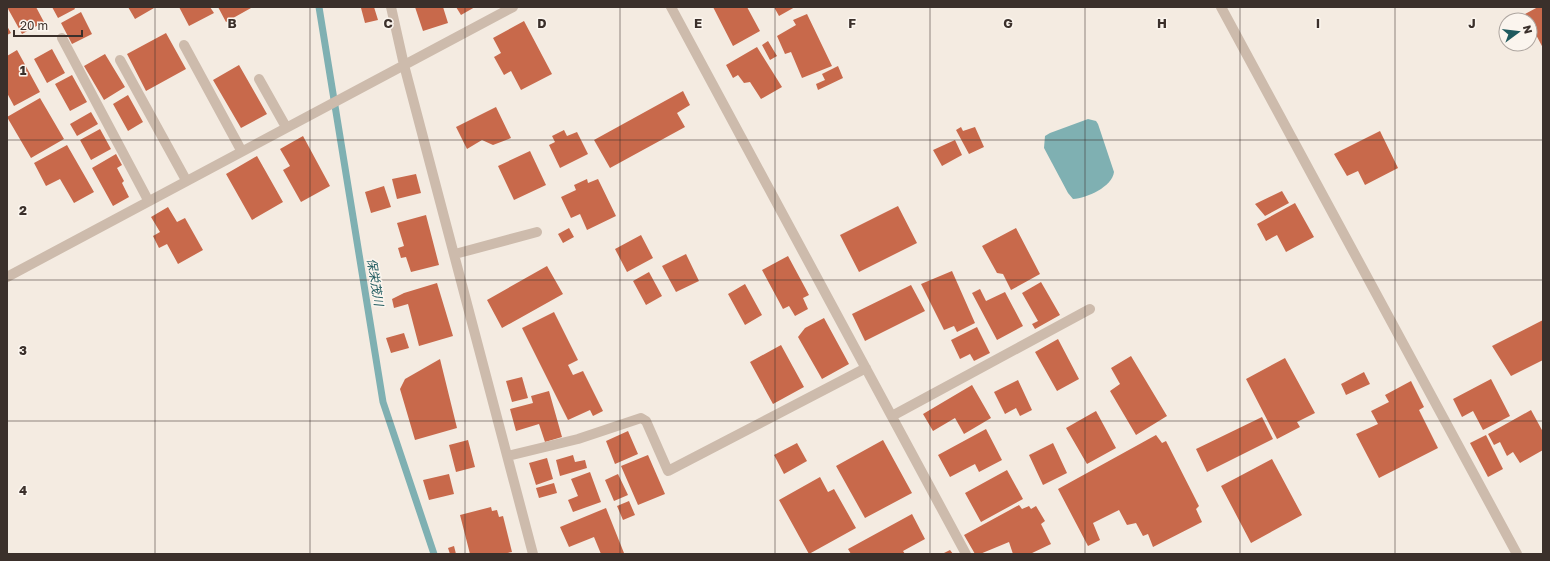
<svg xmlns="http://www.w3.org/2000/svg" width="1550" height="561" viewBox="0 0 1550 561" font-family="'Golos Text','Noto Sans JP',sans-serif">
  <rect width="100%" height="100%" fill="#f4ebe1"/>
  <path fill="#7fb0b2" d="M 1088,119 L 1096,121 L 1098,124 L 1114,172 C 1112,187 1087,198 1073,199 L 1068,193 L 1044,148 L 1045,136 L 1050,133 Z"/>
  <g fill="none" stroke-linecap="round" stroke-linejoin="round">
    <path stroke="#7fb0b2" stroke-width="7" d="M 319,7 L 383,402 L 434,554"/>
  </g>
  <path fill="#c8694b" d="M 7,7 L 36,7 L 44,22 L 22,34 Z
    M 52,7 L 74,7 L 75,9 L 58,18 Z
    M 128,7 L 153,7 L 154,8 L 135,19 Z
    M 179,7 L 210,7 L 214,13 L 189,26 Z
    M 218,7 L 250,7 L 251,8 L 226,22 Z
    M 363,7 L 374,7 L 378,20 L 365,23 L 361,8 Z
    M 415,7 L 443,7 L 448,23 L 423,31 Z
    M 456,7 L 475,7 L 461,15 Z
    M 713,7 L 747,7 L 760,31 L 733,46 Z
    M 774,7 L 795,7 L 779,16 Z
    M 1538,7 L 1543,7 L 1543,48 L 1525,14 Z
    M 81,12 L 92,34 L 72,44 L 61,23 Z
    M 807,14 L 832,66 L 802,78 L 791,52 L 785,54 L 777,36 L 796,25 L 793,20 Z
    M 524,21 L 552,74 L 521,90 L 511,71 L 504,75 L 494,57 L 501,53 L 493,38 Z
    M 7,26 L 11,33 L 7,35 Z
    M 166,33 L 186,69 L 146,91 L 127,54 Z
    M 768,41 L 777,56 L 770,60 L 762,45 Z
    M 757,47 L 782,87 L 761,99 L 750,82 L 744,83 L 738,75 L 733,78 L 726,65 Z
    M 52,49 L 65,73 L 47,83 L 34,59 Z
    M 17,50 L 40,92 L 14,106 L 7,93 L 7,56 Z
    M 105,54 L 125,87 L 104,100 L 84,66 Z
    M 239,65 L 267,114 L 241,128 L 213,80 Z
    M 838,66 L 843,78 L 818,90 L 816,84 L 825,80 L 822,74 Z
    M 72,75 L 87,102 L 70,111 L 55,84 Z
    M 683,91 L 690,105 L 677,113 L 685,127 L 610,168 L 594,140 Z
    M 128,95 L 143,122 L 128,131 L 113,104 Z
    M 40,98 L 64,139 L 31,158 L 7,117 Z
    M 496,107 L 511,138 L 493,145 L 482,140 L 467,149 L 456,127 Z
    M 91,112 L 98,124 L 77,136 L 70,124 Z
    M 961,127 L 963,131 L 975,127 L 984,147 L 969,154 L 956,130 Z
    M 100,129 L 111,149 L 91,160 L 80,140 Z
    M 564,130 L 567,136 L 577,132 L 588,154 L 560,168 L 549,145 L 555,142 L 552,136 Z
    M 1380,131 L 1398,168 L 1365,185 L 1358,171 L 1347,176 L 1334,154 Z
    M 303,136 L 330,186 L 301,202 L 283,170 L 290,166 L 280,149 Z
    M 955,140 L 962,155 L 942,166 L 933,150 Z
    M 67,145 L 94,192 L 74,203 L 60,179 L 46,186 L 34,163 Z
    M 530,151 L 546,185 L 514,200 L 498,166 Z
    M 116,154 L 122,165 L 117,168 L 124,181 L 122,183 L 129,197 L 113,206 L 92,168 Z
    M 257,156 L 283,202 L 252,220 L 226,174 Z
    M 416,174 L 421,193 L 397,199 L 392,179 Z
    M 587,179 L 588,183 L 598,179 L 616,216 L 587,230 L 580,214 L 571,218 L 561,197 L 576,190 L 574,185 Z
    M 384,186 L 391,207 L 371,213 L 365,192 Z
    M 1282,191 L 1289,203 L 1265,216 L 1255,204 Z
    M 1295,203 L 1314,237 L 1286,252 L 1277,235 L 1266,241 L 1257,224 Z
    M 898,206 L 917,243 L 859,272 L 840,235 Z
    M 168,207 L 177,222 L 185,218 L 203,250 L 178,264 L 167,244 L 159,248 L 153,236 L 160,232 L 151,217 Z
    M 426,215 L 439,265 L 411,272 L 406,257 L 401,258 L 398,248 L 404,246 L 397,223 Z
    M 569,228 L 574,237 L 563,243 L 558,234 Z
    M 1016,228 L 1040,274 L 1011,290 L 1003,274 L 997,273 L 982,246 Z
    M 641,235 L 653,258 L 627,272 L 615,249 Z
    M 686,254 L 699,281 L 676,292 L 662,266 Z
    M 788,256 L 809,295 L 803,298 L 808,309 L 795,316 L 789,306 L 783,309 L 762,270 Z
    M 547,266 L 563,294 L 502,328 L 487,300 Z
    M 952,271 L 975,323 L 957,332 L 954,326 L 944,330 L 921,284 Z
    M 649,272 L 662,296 L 646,305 L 633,281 Z
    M 1041,282 L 1060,315 L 1035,329 L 1032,324 L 1038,321 L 1022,293 Z
    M 437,283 L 453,336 L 419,346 L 408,304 L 394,308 L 392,299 L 404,293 Z
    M 745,284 L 762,315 L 745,325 L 728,294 Z
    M 911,285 L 925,311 L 865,341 L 852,314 Z
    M 980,289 L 986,301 L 1005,292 L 1023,326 L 997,340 L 972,293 Z
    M 554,312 L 578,360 L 568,365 L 573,375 L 583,371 L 603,411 L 593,416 L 590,410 L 568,420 L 522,328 Z
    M 824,318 L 849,364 L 822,379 L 798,337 L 805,328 Z
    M 1543,320 L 1543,360 L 1511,376 L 1492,346 Z
    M 977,327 L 990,353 L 974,361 L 970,354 L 960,359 L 951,340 Z
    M 404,333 L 409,348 L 391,353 L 386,338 Z
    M 1058,339 L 1079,379 L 1057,391 L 1035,352 Z
    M 781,345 L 804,387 L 773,404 L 750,362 Z
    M 1131,356 L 1167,416 L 1136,435 L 1110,391 L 1120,384 L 1111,368 Z
    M 1285,358 L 1315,413 L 1297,422 L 1300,427 L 1277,439 L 1246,379 Z
    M 440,359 L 457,428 L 415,440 L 400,389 L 405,379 Z
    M 1364,372 L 1370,384 L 1346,395 L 1341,384 Z
    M 522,377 L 528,398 L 512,402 L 506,381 Z
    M 1491,379 L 1510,416 L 1483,430 L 1473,411 L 1462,417 L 1453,399 Z
    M 1018,380 L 1032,410 L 1020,416 L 1016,408 L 1005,414 L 994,392 Z
    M 1411,381 L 1424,407 L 1419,410 L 1438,448 L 1379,478 L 1356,434 L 1378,424 L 1371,411 L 1389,402 L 1385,395 Z
    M 972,385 L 991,418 L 964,434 L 955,418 L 933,431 L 923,414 Z
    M 549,391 L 562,437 L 545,442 L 539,424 L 516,431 L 510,409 L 533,403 L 531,396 Z
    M 1531,410 L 1543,432 L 1543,450 L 1520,463 L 1513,452 L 1507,456 L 1500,442 L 1494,445 L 1488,434 Z
    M 1096,411 L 1116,448 L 1087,464 L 1066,428 Z
    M 1262,417 L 1273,439 L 1207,472 L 1196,449 Z
    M 986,429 L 1002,460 L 979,472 L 975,464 L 950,477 L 938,455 Z
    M 628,431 L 638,454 L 615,464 L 606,441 Z
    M 1156,435 L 1162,443 L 1166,441 L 1199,506 L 1196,509 L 1202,522 L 1153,547 L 1148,534 L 1143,536 L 1136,523 L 1127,525 L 1119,510 L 1093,523 L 1100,540 L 1088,546 L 1058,489 Z
    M 1486,435 L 1503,469 L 1488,477 L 1470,443 Z
    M 468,440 L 475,467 L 456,472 L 449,445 Z
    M 883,440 L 912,493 L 865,518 L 836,466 Z
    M 797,443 L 807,461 L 784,474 L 774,455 Z
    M 1053,443 L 1067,473 L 1043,485 L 1029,455 Z
    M 573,455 L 575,462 L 585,460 L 587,468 L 560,476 L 556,460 Z
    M 648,455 L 665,494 L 638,505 L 621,466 Z
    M 547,458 L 553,479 L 536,485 L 529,463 Z
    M 1272,459 L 1302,515 L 1251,543 L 1221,486 Z
    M 1007,470 L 1023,499 L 981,522 L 965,493 Z
    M 590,472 L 601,502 L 573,512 L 568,500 L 578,496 L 571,479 Z
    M 449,474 L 454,494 L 429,500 L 423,480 Z
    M 618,474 L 628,495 L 614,501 L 605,480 Z
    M 820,477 L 828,492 L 834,489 L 856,528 L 809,554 L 779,500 Z
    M 554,483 L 557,493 L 539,498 L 536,488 Z
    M 629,501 L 635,515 L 623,520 L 617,506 Z
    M 1019,505 L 1022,509 L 1029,506 L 1031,509 L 1036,506 L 1045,521 L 1041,524 L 1051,544 L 1030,554 L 1013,554 L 1009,542 L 980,554 L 975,554 L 964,535 Z
    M 491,507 L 492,511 L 497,510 L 499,517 L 503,516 L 512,552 L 502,554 L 470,554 L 460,515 Z
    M 606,508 L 624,553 L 601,554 L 594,537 L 569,547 L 560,527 Z
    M 912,514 L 925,539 L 903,551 L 905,554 L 851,554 L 848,549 Z
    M 454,546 L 456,554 L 450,554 L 448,548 Z
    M 950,550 L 953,554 L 942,554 Z"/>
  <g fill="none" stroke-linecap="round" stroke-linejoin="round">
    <path stroke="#cdbbac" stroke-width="10" d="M 391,7 L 404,65 L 533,554
      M 671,7 L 966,554
      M 1221,7 L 1517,554
      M 62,38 L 148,200
      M 184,45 L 241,150
      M 120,60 L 186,180
      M 259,79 L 286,127
      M 455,254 L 537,232
      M 7,277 L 513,7
      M 892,416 L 1090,309
      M 508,456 L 578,439 L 641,418 L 646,421 L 668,471 L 866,368"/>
  </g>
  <path fill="none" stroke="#3b302b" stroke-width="1" stroke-opacity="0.55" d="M 155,7 L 155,554M 310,7 L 310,554M 465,7 L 465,554M 620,7 L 620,554M 775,7 L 775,554M 930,7 L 930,554M 1085,7 L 1085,554M 1240,7 L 1240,554M 1395,7 L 1395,554M 7,140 L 1543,140M 7,280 L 1543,280M 7,421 L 1543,421"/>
  <g text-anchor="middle" stroke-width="3" stroke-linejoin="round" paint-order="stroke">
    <g font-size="12" font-style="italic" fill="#1f5a5e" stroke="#fbf5ee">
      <text transform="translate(375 282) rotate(81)" y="4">保栄茂川</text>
    </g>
  </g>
  <g font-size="13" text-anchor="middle" font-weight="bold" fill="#3b302b" stroke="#fbf5ee" stroke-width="3" stroke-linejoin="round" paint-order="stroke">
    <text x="232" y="28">B</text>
    <text x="388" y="28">C</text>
    <text x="542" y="28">D</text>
    <text x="698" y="28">E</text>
    <text x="852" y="28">F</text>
    <text x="1008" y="28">G</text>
    <text x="1162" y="28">H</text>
    <text x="1318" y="28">I</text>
    <text x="1472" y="28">J</text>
    <text x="23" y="75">1</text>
    <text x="23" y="215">2</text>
    <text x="23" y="355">3</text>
    <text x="23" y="495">4</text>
  </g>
  <rect width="1550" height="561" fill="none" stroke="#3b302b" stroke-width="16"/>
  <g transform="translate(1518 32) rotate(75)"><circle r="19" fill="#fbf5ee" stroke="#aea6a0"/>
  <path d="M0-3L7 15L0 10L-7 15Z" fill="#1f5a5e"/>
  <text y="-6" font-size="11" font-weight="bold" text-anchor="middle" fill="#3b302b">N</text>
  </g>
  <path d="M14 30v6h68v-6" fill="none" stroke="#3b302b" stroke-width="2"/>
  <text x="20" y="30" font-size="12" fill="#3b302b" stroke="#fbf5ee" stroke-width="3" paint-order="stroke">20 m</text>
</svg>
